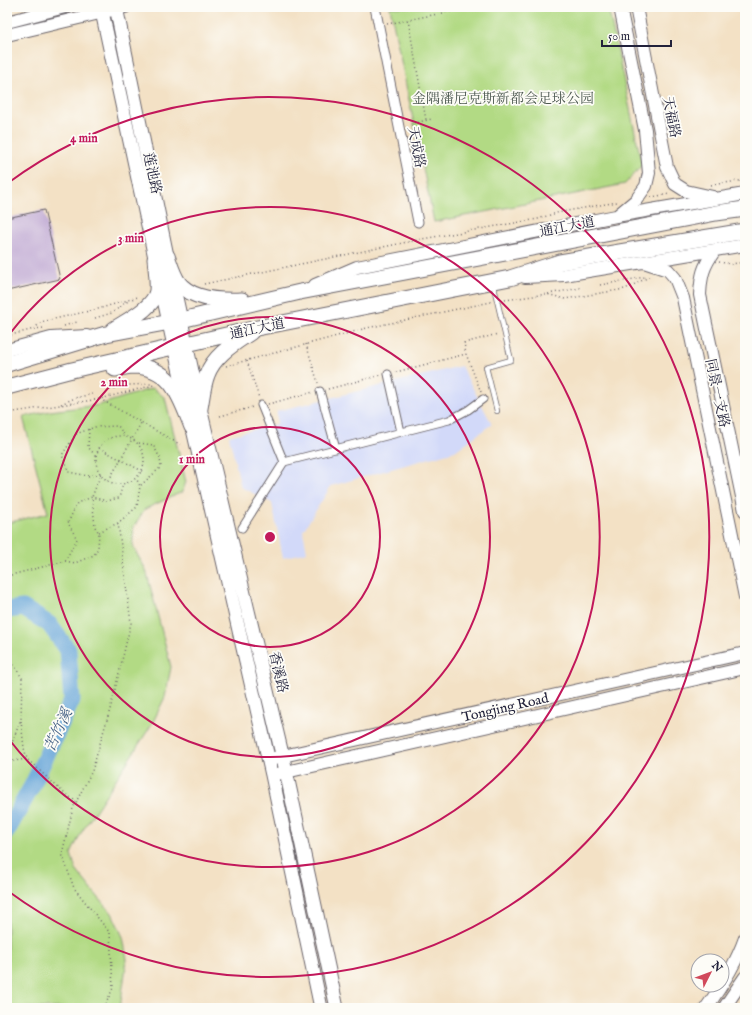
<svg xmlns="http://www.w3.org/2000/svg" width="752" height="1015" viewBox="0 0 752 1015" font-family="'IM FELL English','Noto Serif SC',serif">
  <rect width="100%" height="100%" fill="#fdfcf7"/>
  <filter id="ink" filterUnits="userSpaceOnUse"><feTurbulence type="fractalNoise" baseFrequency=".025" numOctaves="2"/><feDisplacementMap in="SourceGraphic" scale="8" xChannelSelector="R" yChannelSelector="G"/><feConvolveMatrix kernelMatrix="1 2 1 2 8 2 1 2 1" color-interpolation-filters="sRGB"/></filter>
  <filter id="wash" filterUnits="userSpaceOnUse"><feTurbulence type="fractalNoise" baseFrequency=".012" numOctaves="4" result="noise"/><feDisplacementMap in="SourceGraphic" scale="16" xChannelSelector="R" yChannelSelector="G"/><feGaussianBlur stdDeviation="0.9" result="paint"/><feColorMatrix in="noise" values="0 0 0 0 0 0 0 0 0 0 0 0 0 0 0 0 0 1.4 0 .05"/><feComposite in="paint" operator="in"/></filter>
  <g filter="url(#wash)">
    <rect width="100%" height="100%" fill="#f3e1c5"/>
    <path fill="#d2d9f9" d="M 461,366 L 492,424 L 455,451 L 331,486 L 303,531 L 307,552 L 283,558 L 272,503 L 241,487 L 229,436 L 277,424 L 277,411 Z"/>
    <path fill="#b2da84" stroke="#6a7e60" d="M 390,7 L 608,7 L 642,165 L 625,184 L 434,222 Z
      M 153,388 L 165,398 L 186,482 L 182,492 L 145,509 L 133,528 L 133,547 L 146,570 L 171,667 L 165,697 L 152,724 L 81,833 L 71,854 L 76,870 L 92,890 L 112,913 L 123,937 L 127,959 L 120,1008 L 7,1008 L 7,523 L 48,513 L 23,417 L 50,411 L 99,405 Z"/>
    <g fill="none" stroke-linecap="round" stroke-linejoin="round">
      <path stroke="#66a5d8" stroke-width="17" d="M 7,610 L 23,608 L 49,624 L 68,650 L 72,700 L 32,786 L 7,831"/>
    </g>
    <g id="blocks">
      <path fill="#c1abd4" d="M 44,210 L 60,279 L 7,291 L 7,218 Z"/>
    </g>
  </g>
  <g filter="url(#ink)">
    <use href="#blocks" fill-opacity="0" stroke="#6b656b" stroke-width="1"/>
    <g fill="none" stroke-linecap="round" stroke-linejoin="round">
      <g stroke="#6b656b" stroke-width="6">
        <path id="service" d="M 493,283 L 511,360 L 486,367 L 497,411"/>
      </g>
      <g stroke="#6b656b" stroke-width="9">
        <path id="pedestrian" d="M 388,374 L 401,432
          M 320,391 L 336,449
          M 261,405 L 284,462
          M 242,528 L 284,462 L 449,420 L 468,410 L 483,399"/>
      </g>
      <g stroke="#6b656b" stroke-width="11">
        <path id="minor" d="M 375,7 L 418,222"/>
      </g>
      <g stroke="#6b656b" stroke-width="14">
        <path id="tertiary" d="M 636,7 L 667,167 L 675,184 L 686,191 L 713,197
          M 7,22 L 65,7
          M 7,35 L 125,7
          M 618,215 L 636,200 L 646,186 L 649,173 L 645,130 L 620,7
          M 715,250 C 703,267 701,275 700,295 L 745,511
          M 644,262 L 668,270 L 675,278 L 683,298 L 745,597
          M 525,277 L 564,275 L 745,245
          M 315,285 L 357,267 L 616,216 L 745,194
          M 7,350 L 51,338 L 87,336
          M 274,758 L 745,653
          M 277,774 L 745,668
          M 706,1008 C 722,986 736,964 745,938
          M 724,1008 L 745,977"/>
      </g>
      <g stroke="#6b656b" stroke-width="15">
        <path id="secondary" d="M 101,7 L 174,346 L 272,775 L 321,1008
          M 116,7 L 167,256 L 200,408 L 286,771 L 337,1008"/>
      </g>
      <g stroke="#6b656b" stroke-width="17">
        <path id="primary" d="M 167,256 C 170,264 173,275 178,282 C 191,300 221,301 242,300
          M 113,330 C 126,321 154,308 157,291 C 158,281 156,269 155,259
          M 7,364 L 106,334 L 181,320 L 300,292 L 716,213 L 745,209
          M 115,369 C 121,368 127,366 133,366 C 172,367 180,397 192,427
          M 7,387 L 72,370 L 257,328 L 510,278 L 560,262 L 745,231
          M 200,408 C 202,398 203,385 207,375 C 214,355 235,343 251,332"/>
      </g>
      <path stroke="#6b656b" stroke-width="1.5" stroke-dasharray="1 3" stroke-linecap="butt" d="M 408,20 L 426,120
        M 387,24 L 473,7
        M 414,123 L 432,119
        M 711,185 L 745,180
        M 651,197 L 670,194
        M 719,262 L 731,264 L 745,262
        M 204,284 L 422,239 L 538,219 L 556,213 L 617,202
        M 600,285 L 645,277
        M 548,294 L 580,288
        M 505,300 L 547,294 L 565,299 L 625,289 L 651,276
        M 95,318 L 112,313 L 128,301
        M 64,326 L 77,322
        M 34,329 L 44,328
        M 7,336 L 34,329 L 41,322 L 98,309 L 138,297
        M 306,344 L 318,383
        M 247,361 L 259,398
        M 226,366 L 367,328 L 491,302
        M 396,372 L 466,354
        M 110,389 L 129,385 L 152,384
        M 328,389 L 381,375
        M 481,392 L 466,354 L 464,343 L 498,334
        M 100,399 L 181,445
        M 61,404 L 75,398 L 92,394
        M 268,404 L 313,392
        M 7,413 L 100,399 L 154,385
        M 220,416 L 253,407
        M 89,429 L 88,447 L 96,456
        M96 460a24 24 0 1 1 48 0a24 24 0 1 1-48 0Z
        M 139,443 L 153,445 L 160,458 L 161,467 L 140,486
        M 99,448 L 142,471
        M 109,480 L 141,423
        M 99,532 L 118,523 L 137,507 L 140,486 L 136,478
        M 65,561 L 77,539 L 68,523 L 77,503 L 92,497 L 107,501 L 119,498 L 123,484
        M 7,576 L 65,561 L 75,563 L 94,555 L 98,548 L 99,533 L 95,527 L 92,497 L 101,474 L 88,476 L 69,472 L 62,455 L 76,434 L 95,427 L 118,426 L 125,436
        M 7,654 L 22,678 L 21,719 L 7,756
        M 21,721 L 24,748 L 27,759 L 65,794 L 77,802
        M 7,766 L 13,761 L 27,759
        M 104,1008 L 113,988 L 110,933 L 74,888 L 62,854 L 73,808 L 92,771 L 111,706 L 131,623 L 118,523"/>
      <use href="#service" stroke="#fff" stroke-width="4.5"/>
      <use href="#pedestrian" stroke="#fff" stroke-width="7"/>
      <use href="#minor" stroke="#fff" stroke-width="9"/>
      <use href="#tertiary" stroke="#fff" stroke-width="12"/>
      <use href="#secondary" stroke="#fff" stroke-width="13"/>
      <use href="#primary" stroke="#fff" stroke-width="15"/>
    </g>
  </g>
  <g fill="none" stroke="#c2185b" stroke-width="2">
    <circle cx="270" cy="537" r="110"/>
    <circle cx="270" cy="537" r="220"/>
    <path d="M8 336A330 330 0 1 1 8 738"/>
    <path d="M8 183A440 440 0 1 1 8 891"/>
  </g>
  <g text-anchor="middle" stroke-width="3.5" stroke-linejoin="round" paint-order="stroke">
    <g font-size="14" fill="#4d5951" stroke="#fdfcf7">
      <text x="503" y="103">金隅潘尼克斯新都会足球公园</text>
    </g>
    <g font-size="14" fill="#22223b" stroke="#fdfcf7">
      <text transform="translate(672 117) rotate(79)" y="5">天福路</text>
      <text transform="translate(417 147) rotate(79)" y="5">天成路</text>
      <text transform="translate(153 173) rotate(78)" y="5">莲池路</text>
      <text transform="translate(567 226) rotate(-11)" y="5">通江大道</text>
      <text transform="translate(257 328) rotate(-12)" y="5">通江大道</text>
      <text transform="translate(718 393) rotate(78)" y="5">同景一支路</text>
      <text transform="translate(279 672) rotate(77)" y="5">香溪路</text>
      <text transform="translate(505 707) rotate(-13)" y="5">Tongjing Road</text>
    </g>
    <g font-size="15" font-style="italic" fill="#415d82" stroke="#fdfcf7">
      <text transform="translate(58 730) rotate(-65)" y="5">苦竹溪</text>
    </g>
  </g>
  <circle cx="270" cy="537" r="6" fill="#c2185b" stroke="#fdfcf7" stroke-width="2"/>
  <g font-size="12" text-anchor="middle" font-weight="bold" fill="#c2185b" stroke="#fdfcf7" stroke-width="3.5" stroke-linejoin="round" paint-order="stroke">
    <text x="84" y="142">4 min</text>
    <text x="131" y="242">3 min</text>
    <text x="114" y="386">2 min</text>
    <text x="192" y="463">1 min</text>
  </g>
  <rect width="752" height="1015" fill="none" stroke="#fdfcf7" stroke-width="24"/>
  <g transform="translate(710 973) rotate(48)"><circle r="19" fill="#fdfcf7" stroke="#a5a5ac"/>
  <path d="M0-3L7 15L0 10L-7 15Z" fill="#d1495b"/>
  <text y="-6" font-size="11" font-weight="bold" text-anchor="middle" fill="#22223b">N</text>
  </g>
  <path d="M602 40v6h69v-6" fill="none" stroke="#22223b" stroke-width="2"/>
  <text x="608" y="40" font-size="12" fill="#22223b" stroke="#fdfcf7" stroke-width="3" paint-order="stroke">50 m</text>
</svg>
